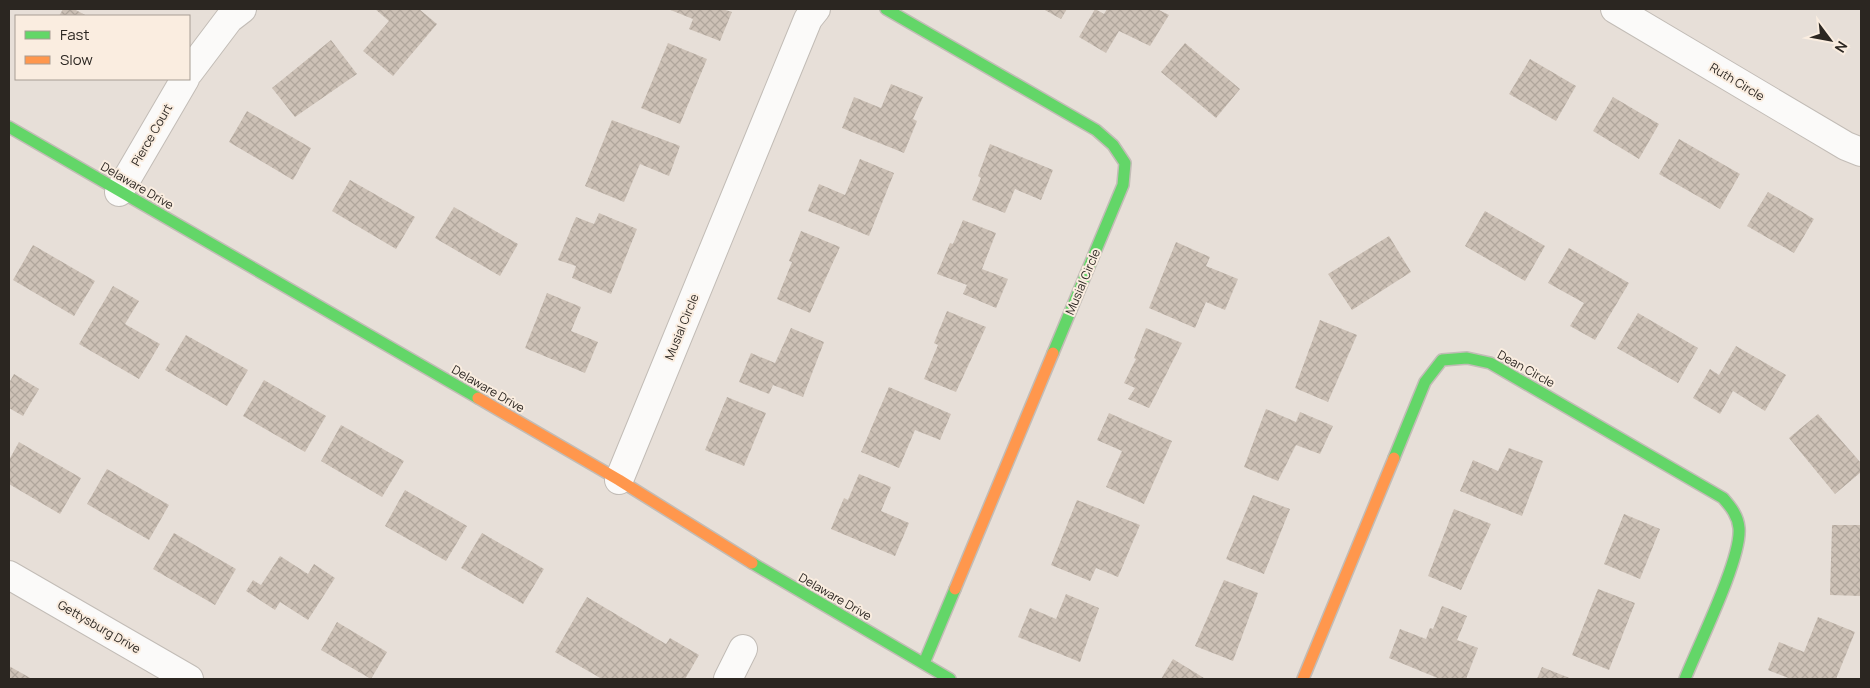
<svg xmlns="http://www.w3.org/2000/svg" width="1870" height="688" viewBox="0 0 1870 688" font-family="Manrope,sans-serif">
  <defs>
    <pattern id="building-cross-hatch" width="8" height="8" patternUnits="userSpaceOnUse" patternTransform="scale(1.25)"><rect width="8" height="8" fill="#cdc1b6"/><path d="M0 0l8 8M0 8l8-8" fill="none" stroke="#b0a69c"/></pattern>
  </defs>
  <rect width="100%" height="100%" fill="#e7dfd8"/>
  <path fill="url(#building-cross-hatch)" d="M 63,9 L 74,9 L 87,16 L 59,16 Z
    M 375,9 L 419,9 L 437,24 L 393,76 L 363,51 L 389,21 Z
    M 668,9 L 722,9 L 732,12 L 720,41 L 689,29 L 693,19 Z
    M 1043,9 L 1067,9 L 1061,19 Z
    M 1095,9 L 1104,14 L 1107,9 L 1157,9 L 1169,15 L 1150,46 L 1119,31 L 1106,53 L 1079,37 Z
    M 331,40 L 357,74 L 295,117 L 272,88 Z
    M 668,43 L 707,59 L 680,124 L 641,108 Z
    M 1185,43 L 1240,89 L 1216,118 L 1161,72 Z
    M 1530,59 L 1576,86 L 1556,121 L 1509,94 Z
    M 891,84 L 923,97 L 913,119 L 917,121 L 904,153 L 842,128 L 854,97 L 881,108 Z
    M 1613,97 L 1659,124 L 1639,159 L 1593,131 Z
    M 247,111 L 311,148 L 293,180 L 229,142 Z
    M 612,120 L 680,146 L 669,176 L 640,164 L 624,202 L 585,186 Z
    M 1679,139 L 1740,174 L 1720,209 L 1659,174 Z
    M 990,144 L 1053,170 L 1041,200 L 1015,189 L 1005,213 L 972,200 L 981,178 L 978,176 Z
    M 860,159 L 894,173 L 869,236 L 808,211 L 819,184 L 845,195 Z
    M 350,180 L 415,217 L 396,249 L 332,211 Z
    M 1768,192 L 1814,219 L 1794,253 L 1747,226 Z
    M 454,207 L 518,244 L 500,276 L 435,238 Z
    M 1485,211 L 1545,246 L 1525,281 L 1465,246 Z
    M 599,213 L 637,229 L 611,294 L 572,278 L 576,266 L 558,260 L 576,217 L 594,224 Z
    M 963,220 L 996,233 L 982,269 L 1008,279 L 996,308 L 963,294 L 967,285 L 937,274 L 950,243 L 953,244 Z
    M 801,231 L 840,247 L 810,313 L 777,299 L 792,262 L 789,261 Z
    M 1389,236 L 1411,272 L 1352,310 L 1328,274 Z
    M 1176,242 L 1210,257 L 1206,266 L 1238,279 L 1225,310 L 1206,302 L 1195,328 L 1149,308 Z
    M 33,245 L 95,281 L 74,316 L 13,280 Z
    M 1569,248 L 1629,283 L 1595,340 L 1570,326 L 1584,303 L 1548,283 Z
    M 113,286 L 139,301 L 125,324 L 160,344 L 139,379 L 79,344 Z
    M 547,293 L 581,307 L 571,331 L 598,342 L 585,373 L 525,348 Z
    M 947,311 L 986,327 L 956,392 L 924,379 L 938,345 L 934,343 Z
    M 1638,313 L 1698,348 L 1678,383 L 1617,348 Z
    M 1320,320 L 1357,335 L 1328,402 L 1295,388 Z
    M 791,328 L 824,342 L 803,397 L 773,385 L 769,394 L 739,382 L 751,353 L 775,363 Z
    M 1146,328 L 1182,343 L 1149,408 L 1128,399 L 1135,388 L 1124,383 L 1136,359 L 1134,358 Z
    M 186,335 L 248,370 L 227,406 L 165,370 Z
    M 1736,346 L 1786,375 L 1765,411 L 1733,391 L 1720,414 L 1693,398 L 1710,369 L 1719,375 Z
    M 14,374 L 39,389 L 23,416 L 9,408 L 9,383 Z
    M 264,380 L 326,416 L 305,452 L 243,416 Z
    M 889,387 L 951,414 L 940,440 L 915,430 L 899,468 L 861,452 Z
    M 727,397 L 766,413 L 744,466 L 705,450 Z
    M 1266,409 L 1296,422 L 1300,412 L 1333,426 L 1320,454 L 1296,445 L 1278,481 L 1244,467 Z
    M 1109,413 L 1172,441 L 1144,504 L 1106,487 L 1122,451 L 1097,440 Z
    M 1818,414 L 1861,463 L 1861,472 L 1835,494 L 1789,438 Z
    M 341,425 L 404,461 L 382,497 L 321,461 Z
    M 19,442 L 81,478 L 60,514 L 9,484 L 9,460 Z
    M 1509,448 L 1543,461 L 1522,516 L 1460,491 L 1473,460 L 1498,471 Z
    M 107,469 L 169,505 L 149,540 L 87,504 Z
    M 859,474 L 891,487 L 881,511 L 909,523 L 895,556 L 831,529 L 844,498 L 848,500 Z
    M 405,490 L 467,526 L 446,561 L 385,526 Z
    M 1253,495 L 1290,509 L 1264,574 L 1226,559 Z
    M 1077,500 L 1140,525 L 1118,577 L 1096,568 L 1090,581 L 1051,565 Z
    M 1454,509 L 1491,524 L 1461,590 L 1428,576 Z
    M 1624,514 L 1660,529 L 1640,579 L 1604,564 Z
    M 1832,525 L 1861,525 L 1861,596 L 1830,595 Z
    M 174,533 L 236,569 L 215,605 L 153,569 Z
    M 482,533 L 544,569 L 523,604 L 461,568 Z
    M 280,556 L 308,574 L 314,564 L 335,578 L 308,620 L 280,602 L 275,610 L 246,591 L 253,580 L 261,585 Z
    M 1224,580 L 1258,593 L 1233,661 L 1195,646 Z
    M 1598,589 L 1635,603 L 1609,670 L 1572,655 Z
    M 1066,594 L 1099,608 L 1080,662 L 1018,637 L 1030,608 L 1056,619 Z
    M 587,597 L 666,644 L 670,638 L 699,655 L 685,679 L 602,679 L 555,652 Z
    M 1442,606 L 1467,616 L 1457,640 L 1478,648 L 1466,679 L 1440,679 L 1389,658 L 1400,629 L 1426,639 L 1430,628 L 1433,629 Z
    M 1818,617 L 1855,632 L 1836,679 L 1791,679 L 1768,670 L 1779,642 L 1804,652 Z
    M 337,622 L 387,652 L 371,679 L 321,650 Z
    M 1173,659 L 1204,678 L 1203,679 L 1161,679 Z
    M 9,666 L 32,679 L 9,679 Z
    M 1542,667 L 1572,679 L 1537,679 Z"/>
  <g fill="none" stroke-linecap="round" stroke-linejoin="round">
    <g stroke="#c2bcb6" stroke-width="30">
      <path id="street" d="M 1615,9 L 1846,146 L 1861,152
        M 189,72 L 229,19 L 242,9
        M 119,192 L 185,79
        M 619,480 L 808,19 L 816,9
        M 9,575 L 189,679
        M 728,679 L 743,649"/>
    </g>
    <g stroke="#c2bcb6" stroke-width="14">
      <path id="fast" d="M 886,9 L 1096,130 L 1113,145 L 1125,163 L 1123,185 L 1053,353
        M 9,127 L 478,398
        M 1394,458 L 1425,382 L 1442,360 L 1467,358 L 1490,363 L 1723,498 C 1731,507 1738,516 1739,528 C 1742,558 1698,646 1685,679
        M 752,563 L 950,679
        M 924,663 L 955,589"/>
    </g>
    <g stroke="#c2bcb6" stroke-width="14">
      <path id="slow" d="M 478,398 L 619,480 L 752,563
        M 955,589 L 1053,353
        M 1303,679 L 1394,458"/>
    </g>
    <use href="#street" stroke="#fbfaf9" stroke-width="28"/>
    <use href="#fast" stroke="#63d668" stroke-width="11"/>
    <use href="#slow" stroke="#ff974d" stroke-width="11"/>
  </g>
  <g text-anchor="middle" stroke-width="4" stroke-linejoin="round" paint-order="stroke">
    <g font-size="12" fill="#2b2621" stroke="#faede0">
      <text transform="translate(1737 82) rotate(31)" y="4">Ruth Circle</text>
      <text transform="translate(152 135) rotate(-60)" y="4">Pierce Court</text>
      <text transform="translate(137 186) rotate(30)" y="4">Delaware Drive</text>
      <text transform="translate(1083 282) rotate(-67)" y="4">Musial Circle</text>
      <text transform="translate(682 327) rotate(-68)" y="4">Musial Circle</text>
      <text transform="translate(1526 369) rotate(29)" y="4">Dean Circle</text>
      <text transform="translate(488 389) rotate(30)" y="4">Delaware Drive</text>
      <text transform="translate(835 597) rotate(30)" y="4">Delaware Drive</text>
      <text transform="translate(99 627) rotate(30)" y="4">Gettysburg Drive</text>
    </g>
  </g>
  <rect width="1870" height="688" fill="none" stroke="#2b2621" stroke-width="20"/>
  <rect x="15" y="15" width="175" height="65" fill="#faede0" stroke="#a79d94"/>
  <rect x="25" y="31" width="25" height="8" fill="#63d668" stroke="#a79d94"/>
  <text x="60" y="40" font-size="15" fill="#2b2621">Fast</text>
  <rect x="25" y="56" width="25" height="8" fill="#ff974d" stroke="#a79d94"/>
  <text x="60" y="65" font-size="15" fill="#2b2621">Slow</text>
  <g transform="translate(1830 40) rotate(122)" stroke="#faede0" stroke-width="4" paint-order="stroke">
  <path d="M0-4L9 19L0 12L-9 19Z" fill="#2b2621"/>
  <text y="-8" font-size="14" font-weight="bold" text-anchor="middle" fill="#2b2621">N</text>
  </g>
</svg>
